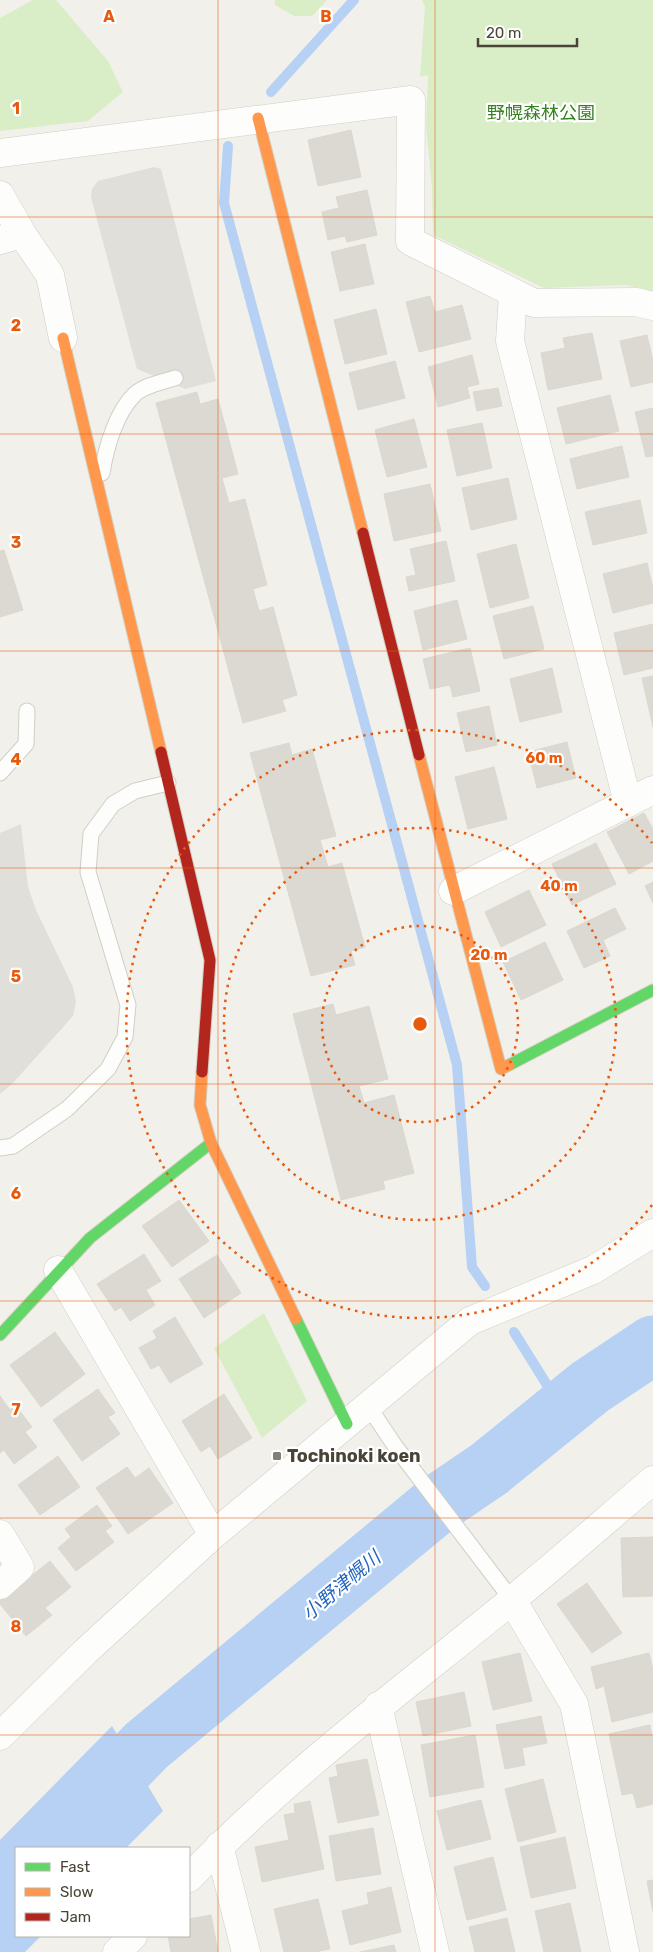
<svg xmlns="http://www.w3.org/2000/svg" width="653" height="1952" viewBox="0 0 653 1952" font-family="Rubik,'Noto Sans JP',sans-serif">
  <rect width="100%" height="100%" fill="#f2f0ea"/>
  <path fill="#d9eec7" d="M 33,0 L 56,0 L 108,61 L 123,92 L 88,121 L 0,131 L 0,18 Z
    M 275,0 L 327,0 L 312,16 L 294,16 L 275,5 Z
    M 422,0 L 653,0 L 653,291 L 626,285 L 544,288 L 433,235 L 432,188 L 426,126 L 428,75 L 420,77 L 425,7 Z
    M 264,1313 L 307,1401 L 262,1438 L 214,1348 Z"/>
  <path fill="#e1dfda" d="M 154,167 L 161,169 L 216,381 L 185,389 L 137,369 L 91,197 L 92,189 L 98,181 Z
    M 21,824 L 28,887 L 36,910 L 73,987 L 76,1002 L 73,1016 L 12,1084 L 0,1094 L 0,833 Z"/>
  <path fill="#b6d1f4" d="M 112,1726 L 163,1811 L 126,1848 L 16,1848 L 16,1936 L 41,1936 L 25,1952 L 0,1952 L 0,1840 Z"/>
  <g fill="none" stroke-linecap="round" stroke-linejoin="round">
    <path stroke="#b6d1f4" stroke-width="10" d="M 271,92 L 354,0
      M 228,146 L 224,203 L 457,1065 L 472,1267 L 485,1286
      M 514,1332 L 562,1409"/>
    <path stroke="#b6d1f4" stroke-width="59" d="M 48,1848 L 146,1746 L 439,1503 L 489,1469 L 590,1387 L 653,1345"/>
  </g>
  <path fill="#dcd9d2" stroke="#dad8cf" d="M 351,130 L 361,177 L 318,186 L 308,140 Z
    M 367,190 L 377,235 L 347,242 L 345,236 L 328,240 L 322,212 L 339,208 L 336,197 Z
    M 365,244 L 374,284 L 340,291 L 331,252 Z
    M 430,296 L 435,312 L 462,305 L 471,339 L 419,352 L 406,302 Z
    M 376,309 L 387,354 L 345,364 L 334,320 Z
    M 592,333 L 602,379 L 548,390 L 541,353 L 565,348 L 563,338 Z
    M 647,335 L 653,361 L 653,382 L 631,387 L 620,341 Z
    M 472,355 L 479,384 L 467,387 L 470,398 L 438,407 L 428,367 Z
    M 395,361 L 405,398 L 358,410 L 349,373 Z
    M 498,388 L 502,406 L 477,411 L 473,392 Z
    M 197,392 L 200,404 L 218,399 L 238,474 L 222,478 L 229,503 L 245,499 L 267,585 L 253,589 L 259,611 L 273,607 L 297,695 L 282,700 L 286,711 L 243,723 L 156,403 Z
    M 610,395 L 619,431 L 566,444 L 557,408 Z
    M 653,408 L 653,456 L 646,457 L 635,412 Z
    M 414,419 L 427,467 L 387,477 L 375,430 Z
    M 482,423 L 492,468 L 457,476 L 447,430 Z
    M 622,446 L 629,477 L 577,489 L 570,459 Z
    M 508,478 L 517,519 L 471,530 L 462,488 Z
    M 430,484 L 441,531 L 394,541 L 384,494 Z
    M 640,500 L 647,533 L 593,545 L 585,512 Z
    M 446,541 L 455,581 L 409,591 L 406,577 L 416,575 L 410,549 Z
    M 516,544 L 529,598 L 490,608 L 477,554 Z
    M 4,550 L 23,610 L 0,617 L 0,551 Z
    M 647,563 L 653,588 L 653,603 L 613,613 L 603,574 Z
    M 457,600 L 467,639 L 423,650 L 414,611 Z
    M 533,606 L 544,649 L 504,659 L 493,616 Z
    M 653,624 L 653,668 L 624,675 L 614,633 Z
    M 470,648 L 480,691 L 453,697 L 450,685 L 430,689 L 423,659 Z
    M 552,668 L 562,712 L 520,722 L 510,679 Z
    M 653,676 L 653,727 L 642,678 Z
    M 489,706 L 497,745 L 466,752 L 457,713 Z
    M 567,742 L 576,778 L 537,788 L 528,752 Z
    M 289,743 L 292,755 L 312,749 L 336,836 L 320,840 L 328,867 L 342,863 L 365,947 L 351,951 L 355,965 L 311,976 L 250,753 Z
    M 494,767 L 507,819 L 468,829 L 455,777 Z
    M 644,813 L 653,829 L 653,861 L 629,874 L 607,832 Z
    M 596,843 L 616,884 L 572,905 L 552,864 Z
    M 653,882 L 653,903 L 645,886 Z
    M 529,890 L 546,925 L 501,947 L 485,912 Z
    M 615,908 L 626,929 L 603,940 L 610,956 L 584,968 L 567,931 Z
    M 545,942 L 563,980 L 521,1000 L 503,962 Z
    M 333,1004 L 336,1015 L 369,1006 L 388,1079 L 359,1086 L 364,1103 L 394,1095 L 414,1173 L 383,1181 L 385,1189 L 341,1200 L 293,1014 Z
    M 179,1200 L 209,1241 L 172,1267 L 142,1226 Z
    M 144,1254 L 161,1281 L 146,1290 L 155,1305 L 130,1321 L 121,1307 L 115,1311 L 97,1284 Z
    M 217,1255 L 241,1293 L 204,1318 L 179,1279 Z
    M 175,1317 L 203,1364 L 170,1383 L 159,1365 L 151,1369 L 139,1348 L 157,1338 L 153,1331 Z
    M 55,1332 L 85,1374 L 41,1407 L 10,1365 Z
    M 98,1389 L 115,1413 L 108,1417 L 120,1434 L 82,1461 L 53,1420 Z
    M 224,1394 L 252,1438 L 218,1459 L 210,1446 L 201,1452 L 182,1421 Z
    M 0,1396 L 10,1410 L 16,1406 L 32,1427 L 25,1432 L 37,1447 L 14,1464 L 4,1450 L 0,1453 Z
    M 58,1456 L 80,1487 L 40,1515 L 18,1485 Z
    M 127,1467 L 135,1478 L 149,1468 L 173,1503 L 128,1534 L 96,1488 Z
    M 97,1505 L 112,1526 L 105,1531 L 114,1542 L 76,1571 L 58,1548 L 71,1537 L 65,1529 Z
    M 653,1537 L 653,1596 L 623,1597 L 621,1538 Z
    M 50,1561 L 71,1587 L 45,1608 L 52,1615 L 26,1636 L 0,1604 L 0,1601 Z
    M 587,1583 L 622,1633 L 592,1653 L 557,1604 Z
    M 520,1653 L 532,1701 L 493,1710 L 482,1662 Z
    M 649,1653 L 653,1670 L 653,1712 L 612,1722 L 604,1686 L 596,1689 L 591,1667 Z
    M 464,1692 L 471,1726 L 423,1736 L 416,1702 Z
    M 541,1716 L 547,1743 L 522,1748 L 525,1765 L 505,1769 L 496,1725 Z
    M 650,1725 L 653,1741 L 653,1804 L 637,1808 L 633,1793 L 622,1795 L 609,1734 Z
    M 475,1735 L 484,1787 L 430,1797 L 421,1745 Z
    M 367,1759 L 379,1815 L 338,1823 L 329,1778 L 338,1776 L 336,1765 Z
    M 543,1779 L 556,1832 L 518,1842 L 505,1789 Z
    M 481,1800 L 491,1839 L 447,1850 L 437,1811 Z
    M 310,1801 L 324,1869 L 262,1882 L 255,1847 L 289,1840 L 284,1815 L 295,1813 L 294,1804 Z
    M 373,1828 L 381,1874 L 336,1881 L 329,1836 Z
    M 565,1837 L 576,1888 L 531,1898 L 520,1847 Z
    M 493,1857 L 506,1910 L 467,1920 L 454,1867 Z
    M 653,1880 L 653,1912 L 647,1881 Z
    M 391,1887 L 401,1932 L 350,1945 L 342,1911 L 369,1904 L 367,1893 Z
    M 318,1899 L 330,1949 L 315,1952 L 284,1952 L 274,1909 Z
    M 570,1903 L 581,1952 L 544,1952 L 535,1911 Z
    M 211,1915 L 218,1952 L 171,1952 L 168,1936 L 189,1936 L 189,1919 Z
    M 507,1918 L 515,1952 L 475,1952 L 469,1927 Z
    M 394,1945 L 396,1952 L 360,1952 Z"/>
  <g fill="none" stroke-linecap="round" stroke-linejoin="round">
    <g stroke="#d0cec7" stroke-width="17">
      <path id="lane" d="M 102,473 C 106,448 116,412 135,394 C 145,385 163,382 175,378
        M 0,773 L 26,744 L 27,711
        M 0,1148 L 13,1146 L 67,1109 L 108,1069 L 125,1037 L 128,1005 L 88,872 L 91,834 L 113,804 L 135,791 L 168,783
        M 369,1407 L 395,1446 L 512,1600"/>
    </g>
    <g stroke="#d0cec7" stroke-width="29">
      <path id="street" d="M 0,153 L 411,100 L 410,241 L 534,303 L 636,302 L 653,306
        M 0,195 L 22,234 L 50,275 L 63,338
        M 0,240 L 22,234
        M 513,293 L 510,341 L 628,803
        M 453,891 L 653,790
        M 58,1270 L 213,1535
        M 0,1534 L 20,1567 L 0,1585
        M 512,1600 L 574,1704 L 625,1952
        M 378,1706 L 435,1952
        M 0,1736 L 86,1651 L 213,1535 L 470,1321 L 593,1270 L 653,1233
        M 219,1846 L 246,1952
        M 189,1878 C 287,1775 402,1690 512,1600 C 560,1561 606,1520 653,1480
        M 117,1952 L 133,1936"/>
    </g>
    <g stroke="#d2cfc0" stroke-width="13">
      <path id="fast" d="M 509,1065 L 653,990
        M 296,1319 L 347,1424
        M 0,1335 L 90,1238 L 211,1143"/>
    </g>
    <g stroke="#d2cfc0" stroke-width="13">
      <path id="slow" d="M 258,118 L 363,533
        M 63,338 L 161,752
        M 419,755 L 501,1069 L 509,1065
        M 202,1072 L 200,1105 L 211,1143 L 296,1319"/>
    </g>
    <g stroke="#d2cfc0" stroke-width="13">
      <path id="jam" d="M 363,533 L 419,755
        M 161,752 L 210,960 L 202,1072"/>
    </g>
    <use href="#lane" stroke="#fdfdfc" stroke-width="15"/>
    <use href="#street" stroke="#fdfdfc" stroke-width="28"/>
    <use href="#fast" stroke="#63d668" stroke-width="11"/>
    <use href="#slow" stroke="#ff974d" stroke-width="11"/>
    <use href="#jam" stroke="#b3261e" stroke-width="11"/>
  </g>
  <path fill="none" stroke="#e8590c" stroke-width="1" stroke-opacity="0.55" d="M 218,0 L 218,1952M 435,0 L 435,1952M 0,217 L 653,217M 0,434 L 653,434M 0,651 L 653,651M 0,868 L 653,868M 0,1084 L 653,1084M 0,1301 L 653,1301M 0,1518 L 653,1518M 0,1735 L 653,1735"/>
  <g fill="none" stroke="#e8590c" stroke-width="2.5" stroke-dasharray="2.5 5">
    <circle cx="420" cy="1024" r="98"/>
    <circle cx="420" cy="1024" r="196"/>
    <path d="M652 1205A294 294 0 1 1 652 843"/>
  </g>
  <rect fill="#848074" stroke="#fff" stroke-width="2" x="272" y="1451" width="10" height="10" rx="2.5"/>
  <g text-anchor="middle" stroke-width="4.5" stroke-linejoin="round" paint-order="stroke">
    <g font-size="18" fill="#378121" stroke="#fff">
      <text x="541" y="119">野幌森林公園</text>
    </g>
    <g font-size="18" font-weight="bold" fill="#494435" stroke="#fff" text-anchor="start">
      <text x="287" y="1462">Tochinoki koen</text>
    </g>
    <g font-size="19" font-style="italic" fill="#2265c0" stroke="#fff">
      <text transform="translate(341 1585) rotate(-40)" y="7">小野津幌川</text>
    </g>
  </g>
  <g font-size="16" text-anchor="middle" font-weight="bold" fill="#e8590c" stroke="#fff" stroke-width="4.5" stroke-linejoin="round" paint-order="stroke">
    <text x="109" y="22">A</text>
    <text x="326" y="22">B</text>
    <text x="16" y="114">1</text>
    <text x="16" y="331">2</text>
    <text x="16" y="548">3</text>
    <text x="16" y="765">4</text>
    <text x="16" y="982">5</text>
    <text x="16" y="1199">6</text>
    <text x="16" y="1415">7</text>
    <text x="16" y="1632">8</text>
  </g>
  <circle cx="420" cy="1024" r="8" fill="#e8590c" stroke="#fff" stroke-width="2.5"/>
  <g font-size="15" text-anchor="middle" font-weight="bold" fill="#e8590c" stroke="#fff" stroke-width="4.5" stroke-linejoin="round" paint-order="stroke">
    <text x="544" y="763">60 m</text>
    <text x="559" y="891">40 m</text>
    <text x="489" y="960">20 m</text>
  </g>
  <rect x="15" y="1847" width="175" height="90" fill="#ffffff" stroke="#b6b4ae"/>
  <rect x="25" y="1863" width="25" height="8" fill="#63d668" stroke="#b6b4ae"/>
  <text x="60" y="1872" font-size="15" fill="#494435">Fast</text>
  <rect x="25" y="1888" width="25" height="8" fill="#ff974d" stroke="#b6b4ae"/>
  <text x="60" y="1897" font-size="15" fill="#494435">Slow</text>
  <rect x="25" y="1913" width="25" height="8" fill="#b3261e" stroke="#b6b4ae"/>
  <text x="60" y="1922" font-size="15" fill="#494435">Jam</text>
  <path d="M478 38v8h99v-8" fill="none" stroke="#494435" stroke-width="2.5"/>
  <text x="486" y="38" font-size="15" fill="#494435" stroke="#ffffff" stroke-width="4" paint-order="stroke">20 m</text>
</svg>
